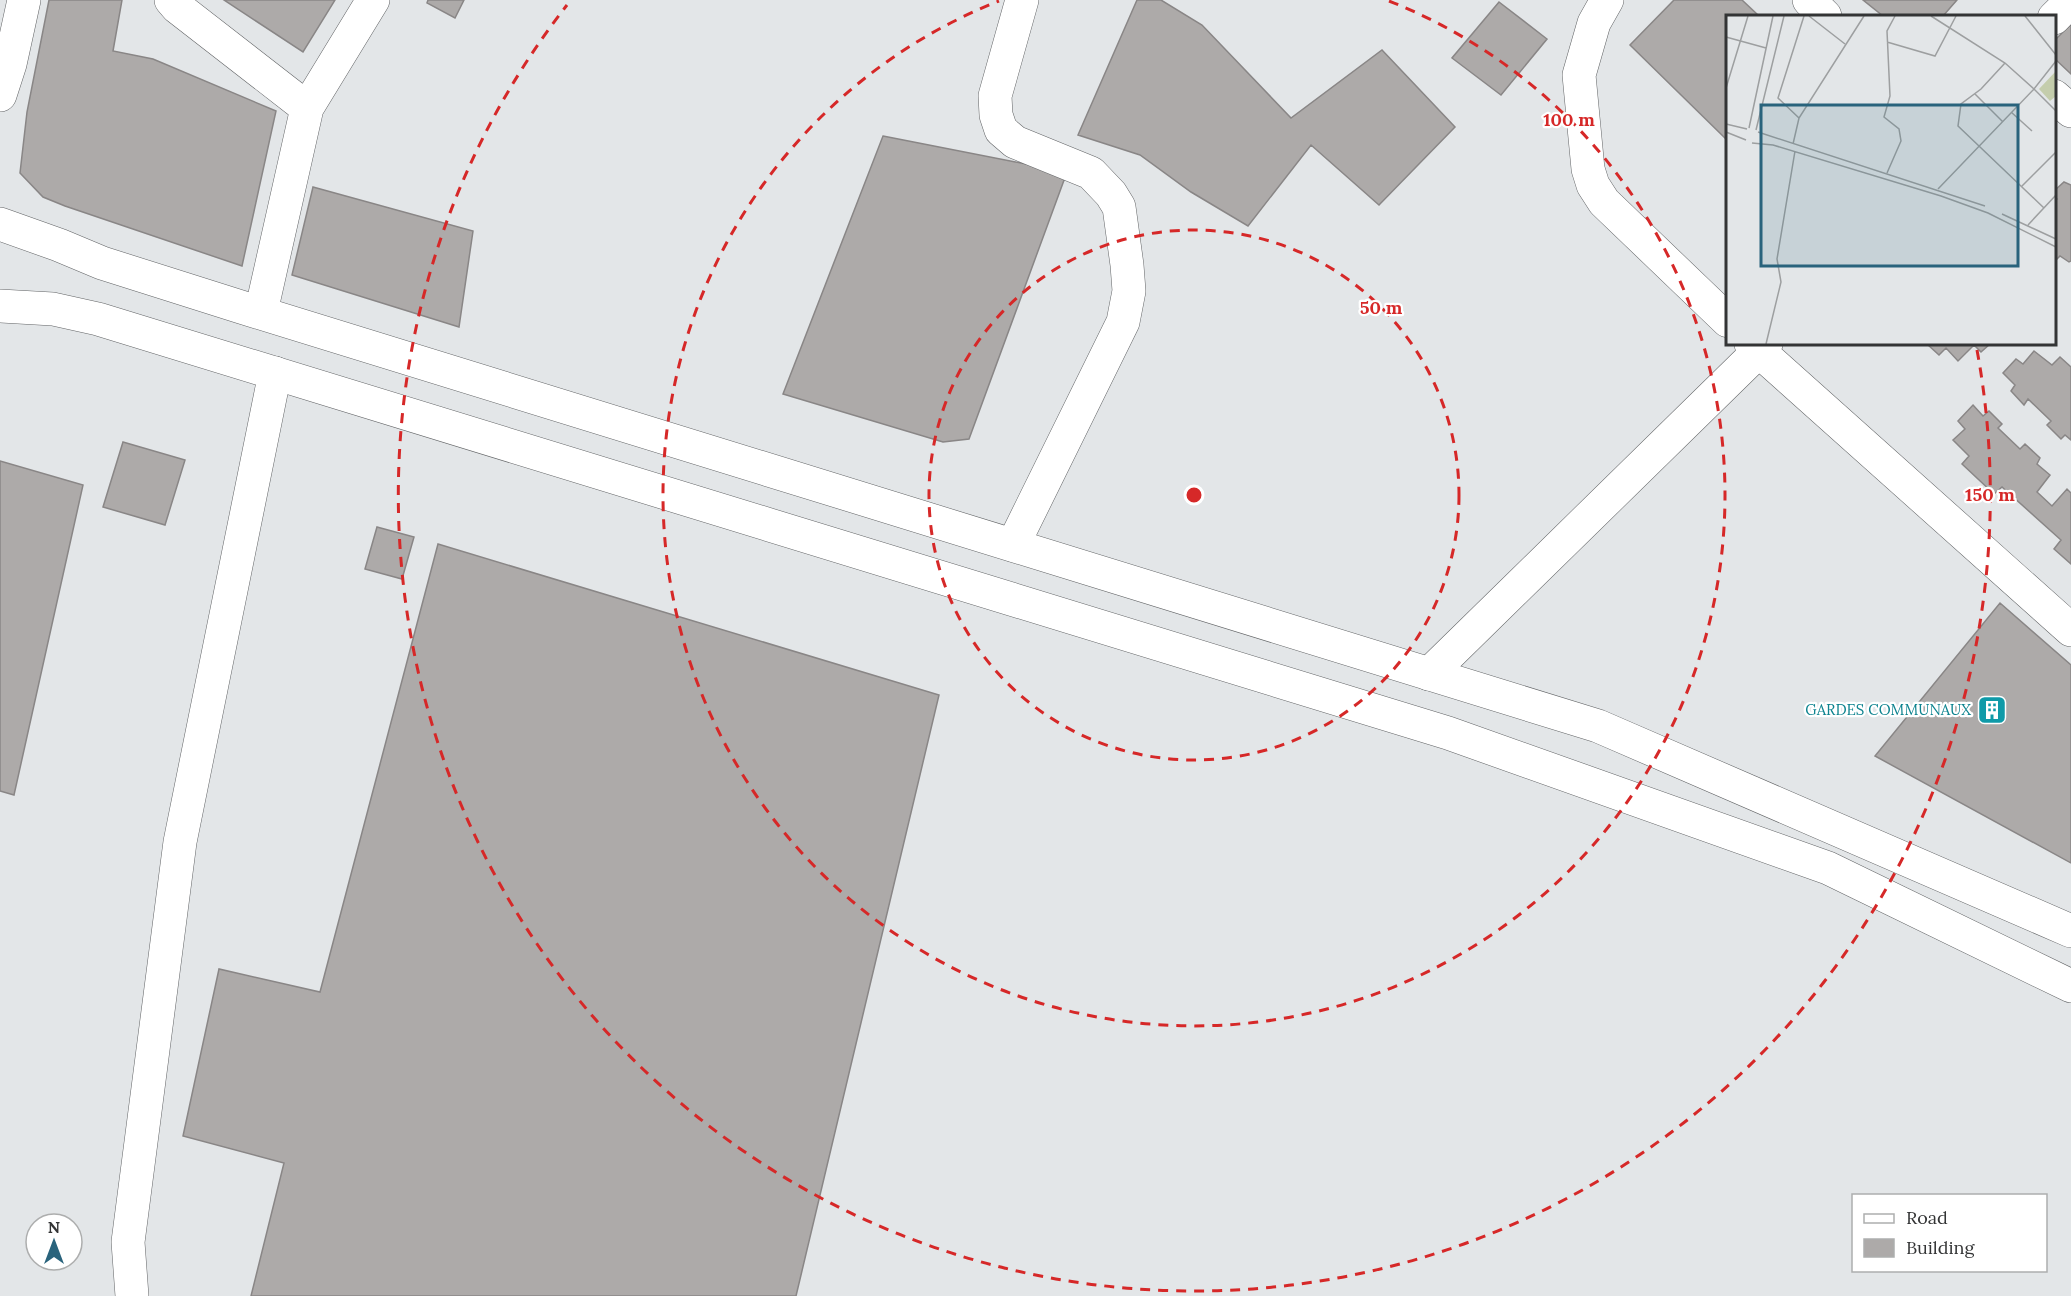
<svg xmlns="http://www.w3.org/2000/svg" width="2071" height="1296" viewBox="0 0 2071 1296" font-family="Lora,serif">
  <rect width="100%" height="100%" fill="#e3e6e8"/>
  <path fill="#adaaa9" stroke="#898686" stroke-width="1.5" d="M 49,0 L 122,0 L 113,51 L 153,59 L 276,111 L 242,266 L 65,206 L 43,197 L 20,173 L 27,112 Z
    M 224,0 L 335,0 L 303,52 Z
    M 428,0 L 464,0 L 455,18 L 427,3 Z
    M 1137,0 L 1161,0 L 1202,25 L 1291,118 L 1382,50 L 1455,127 L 1379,205 L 1311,145 L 1248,226 L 1191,192 L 1140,155 L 1078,135 Z
    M 1674,0 L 1742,0 L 1759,16 L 1728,16 L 1728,141 L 1630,45 Z
    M 1863,0 L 1957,0 L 1943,16 L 1883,16 Z
    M 1499,2 L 1547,39 L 1501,95 L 1452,58 Z
    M 2071,24 L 2071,74 L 2054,58 L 2054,41 Z
    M 883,136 L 1067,172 L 969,439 L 943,442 L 783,394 Z
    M 2064,182 L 2071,185 L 2071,261 L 2069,262 L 2060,256 L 2054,262 L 2054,201 L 2057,199 L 2054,197 L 2054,191 Z
    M 313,187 L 473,231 L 459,327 L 292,275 Z
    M 1927,344 L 1990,344 L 1981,352 L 1974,345 L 1958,361 L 1946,348 L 1939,355 Z
    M 2034,351 L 2052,365 L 2060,357 L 2071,367 L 2071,440 L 2065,435 L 2061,439 L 2047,425 L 2051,421 L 2028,399 L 2024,405 L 2011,391 L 2015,385 L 2003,373 L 2016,359 L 2023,364 Z
    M 1973,405 L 1983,416 L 1989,411 L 2002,424 L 1998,428 L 2020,449 L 2025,444 L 2040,458 L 2037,464 L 2050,475 L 2037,492 L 2052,506 L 2067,489 L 2071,493 L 2071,564 L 2054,549 L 2061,540 L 2002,487 L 1994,494 L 1962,464 L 1969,456 L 1953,440 L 1965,429 L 1958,421 Z
    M 123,442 L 185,460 L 165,525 L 103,507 Z
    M 0,461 L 83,485 L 14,795 L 0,791 Z
    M 377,527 L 414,537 L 402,579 L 365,569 Z
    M 438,544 L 939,695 L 796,1296 L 251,1296 L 284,1163 L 183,1136 L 219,969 L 320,992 Z
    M 2000,603 L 2071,665 L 2071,863 L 1875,756 Z"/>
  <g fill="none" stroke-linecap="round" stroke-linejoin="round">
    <g stroke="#626466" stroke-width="34">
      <path id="minor" d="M 171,0 L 177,7 L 307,108
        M 1607,0 L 1594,23 L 1579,75 L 1588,169 L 1593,185 L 1604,202 L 1728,321
        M 1809,0 L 1825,16
        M 2054,18 L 2071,1
        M 0,95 L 10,64 L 24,0
        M 2054,96 L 2071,111
        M 261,312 L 307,108 L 373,0
        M 1751,344 L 2071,630
        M 1013,545 L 1123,322 L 1129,291 L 1127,265 L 1119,207 L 1111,194 L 1091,173 L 1015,142 L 1001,130 L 996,115 L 995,96 L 1022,0
        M 1429,674 L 1766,344
        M 132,1296 L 128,1242 L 180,842 L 275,373"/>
    </g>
    <g stroke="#626466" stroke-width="34">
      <path id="major" d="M 0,224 L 59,245 L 102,263 L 241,307 L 1598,726 L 2071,931
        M 0,306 L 53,309 L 98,319 L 1448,733 L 1828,868 L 2071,986"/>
    </g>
    <use href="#minor" stroke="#fff" stroke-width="33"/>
    <use href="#major" stroke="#fff" stroke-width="33"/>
  </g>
  <g fill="none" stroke="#d62828" stroke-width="3" stroke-dasharray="10 8">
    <circle cx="1194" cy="495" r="265"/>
    <path d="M1389 1A531 531 0 1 1 999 1"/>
    <path d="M1977 350A796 796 0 1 1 567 5"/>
  </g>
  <defs>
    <g id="building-square" transform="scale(1.5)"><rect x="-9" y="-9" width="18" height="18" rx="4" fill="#0f9aa8" stroke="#fff"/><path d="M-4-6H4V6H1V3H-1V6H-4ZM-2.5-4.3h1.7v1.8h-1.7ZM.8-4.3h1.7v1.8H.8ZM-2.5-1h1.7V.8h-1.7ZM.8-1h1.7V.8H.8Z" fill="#fff"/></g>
  </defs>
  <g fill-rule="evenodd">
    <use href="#building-square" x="1992" y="710"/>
  </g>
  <g text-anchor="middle" stroke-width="4.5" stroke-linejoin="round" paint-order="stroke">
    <g font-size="15" fill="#0d838f" stroke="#fff" text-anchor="end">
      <text x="1971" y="715">GARDES COMMUNAUX</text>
    </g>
  </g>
  <g transform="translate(1726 15)">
    <rect width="330" height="330" fill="#e3e6e8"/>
    <path d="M 330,56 L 330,81 L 324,86 L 313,74 Z" fill="#c4cdac"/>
    <path fill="none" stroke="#9d9fa0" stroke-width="1.5" d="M 83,1 L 119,29M 205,1 L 279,48 L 308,74 L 330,46M 299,1 L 330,40M 0,22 L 40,33M 161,27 L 209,41 L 230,1M 279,48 L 255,74 L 235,89 L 232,111 L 318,193M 0,73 L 22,1M 249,79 L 277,107M 285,97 L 306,116M 73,103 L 52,83 L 78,1M 0,109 L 21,114M 23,113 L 47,1M 30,115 L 58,1M 0,117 L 20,125M 32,117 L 259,191M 26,128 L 47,130 L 215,181 L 262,198 L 330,232M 67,129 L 73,103 L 138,1M 161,158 L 175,126 L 173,114 L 158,102 L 164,81 L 161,16 L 169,1M 296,171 L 330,137M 212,174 L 308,74 L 330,96M 276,199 L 330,224M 302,210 L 330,180M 40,329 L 55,267 L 51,244 L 69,136"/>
    <path fill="#29637c" fill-opacity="0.15" stroke="#29637c" stroke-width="3" d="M 35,90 L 292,90 L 292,251 L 35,251 Z"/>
    <rect width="330" height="330" fill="none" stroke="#333435" stroke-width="3"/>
  </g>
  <circle cx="1194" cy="495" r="9" fill="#d62828" stroke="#fff" stroke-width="3"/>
  <g font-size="18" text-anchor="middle" font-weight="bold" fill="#d62828" stroke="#fff" stroke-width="4.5" stroke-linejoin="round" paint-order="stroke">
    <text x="1569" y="126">100 m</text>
    <text x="1381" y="314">50 m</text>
    <text x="1990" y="501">150 m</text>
  </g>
  <rect x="1852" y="1194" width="195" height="78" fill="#ffffff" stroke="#adaeae" stroke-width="1.5"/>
  <rect x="1864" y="1214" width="30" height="9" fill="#ffffff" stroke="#adaeae" stroke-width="1.5"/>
  <text x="1906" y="1224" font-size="18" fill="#333435">Road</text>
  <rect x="1864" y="1239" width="30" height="18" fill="#adaaa9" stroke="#adaeae" stroke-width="1.5"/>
  <text x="1906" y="1254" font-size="18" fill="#333435">Building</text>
  <g transform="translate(54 1242)"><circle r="28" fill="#ffffff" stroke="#adaeae" stroke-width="1.5"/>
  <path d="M0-4.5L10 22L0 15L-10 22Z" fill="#29637c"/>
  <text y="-9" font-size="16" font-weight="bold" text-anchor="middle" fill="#333435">N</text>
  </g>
</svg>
